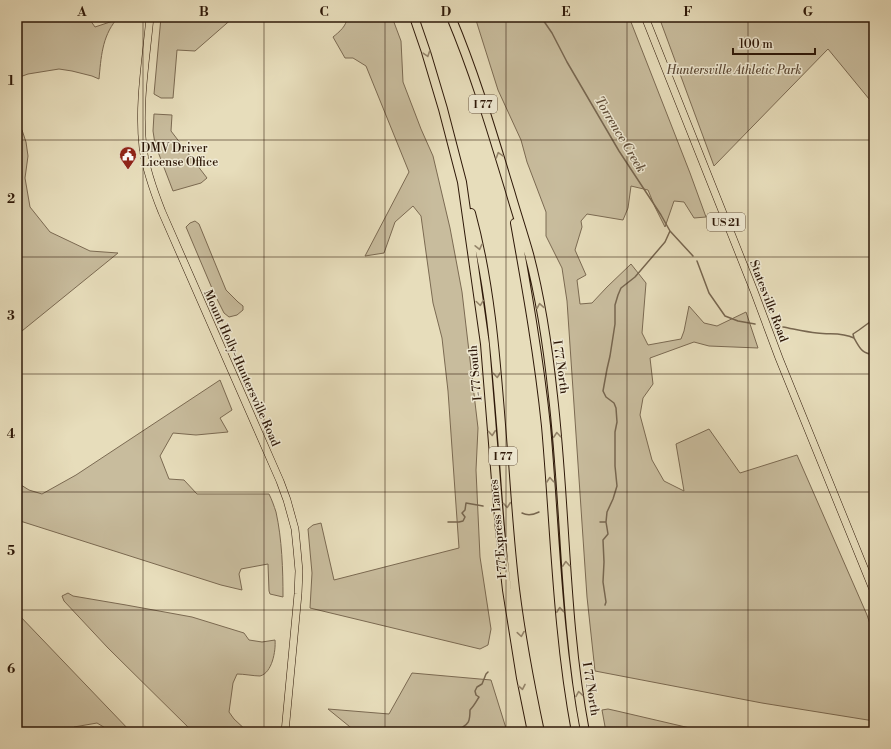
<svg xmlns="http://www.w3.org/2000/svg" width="891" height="749" viewBox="0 0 891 749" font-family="'Libre Bodoni',serif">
  <rect width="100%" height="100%" fill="#e7ddbb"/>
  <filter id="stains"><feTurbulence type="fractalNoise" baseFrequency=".005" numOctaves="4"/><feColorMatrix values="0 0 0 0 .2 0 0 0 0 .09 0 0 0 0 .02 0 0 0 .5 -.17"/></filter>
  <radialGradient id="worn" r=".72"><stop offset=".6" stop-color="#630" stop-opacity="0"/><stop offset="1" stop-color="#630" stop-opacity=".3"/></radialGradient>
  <path fill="#c8bc9d" stroke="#7b6a52" d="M 17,17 L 88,17 L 95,27 L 116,20 C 102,37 101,58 99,79 L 92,76 L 72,71 L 59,69 L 28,74 L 17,78 Z
    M 161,17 L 234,17 L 195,51 L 177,50 L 173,98 L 161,98 L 154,94 Z
    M 347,17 L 392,17 L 401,41 L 403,82 L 421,129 L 433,156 L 450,228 L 462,292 L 478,428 L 476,470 L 480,557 L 491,629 L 488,645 L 480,649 L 310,608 L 312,573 L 308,529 L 313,525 L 321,523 L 334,580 L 459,548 L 448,391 L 442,338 L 433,303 L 421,216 L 413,206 L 395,222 L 384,253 L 365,256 L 409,172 L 366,66 L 353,58 L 345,58 L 333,37 C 339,32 347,26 347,17 Z
    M 475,17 L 629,17 L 690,173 L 706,217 L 694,218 L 684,202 L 674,201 L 665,227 L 655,207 L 648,190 L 631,186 L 628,208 L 623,220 L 587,214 L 581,221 L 582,227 L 575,250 L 586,275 L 577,280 L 580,304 L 592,303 L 607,287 L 631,264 L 646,283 L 642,333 L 648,345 L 681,339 L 684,331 L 689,306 L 704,323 L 717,326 L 746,312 L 758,348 L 709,346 L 694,342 L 650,358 L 653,384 L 643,398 L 640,415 L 652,460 L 664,481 L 684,491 L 676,444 L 709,429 L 740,473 L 797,455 L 867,615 L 874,636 L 874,721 L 762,703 L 595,671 L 587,597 L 567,301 L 562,268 L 546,236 L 546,212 L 527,162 L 521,140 L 498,90 Z
    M 659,17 L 874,17 L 874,105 L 828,49 L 714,166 Z
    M 154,114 L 172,115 L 171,131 L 207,178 L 201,183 L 173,191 L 155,144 L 153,131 Z
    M 17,124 L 22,130 L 26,142 L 28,156 L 25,178 L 30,207 L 50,232 L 90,251 L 118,253 L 17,335 Z
    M 195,221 L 199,224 L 226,290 L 238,302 L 243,306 L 243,310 L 237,315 L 229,317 L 224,313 L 214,293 L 186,227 L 190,223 Z
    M 220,380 L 232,410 L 220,418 L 228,432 L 196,435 L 173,433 L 160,456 L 169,479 L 184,480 L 197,494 L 269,494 C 272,500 274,506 276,512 C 282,539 283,570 283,597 L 270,594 L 269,591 L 268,564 L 241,569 L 239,574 L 242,590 L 221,585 L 17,520 L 17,479 L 21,485 L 29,490 L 42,494 L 76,475 Z
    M 68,593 L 73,596 L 126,605 L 192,617 L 244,633 L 249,640 L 262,642 L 275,640 C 276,651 272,673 260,676 C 254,676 244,674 237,674 L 233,683 L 229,712 L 234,719 L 248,732 L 193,732 L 108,648 L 64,601 L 62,596 Z
    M 17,613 L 131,732 L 112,732 L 97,723 L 74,727 L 70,732 L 17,732 Z
    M 412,673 L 491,680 L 505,725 L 507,732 L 355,732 L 355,731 L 328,709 L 389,714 Z
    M 608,709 L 617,711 L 707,732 L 606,732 L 602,710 Z"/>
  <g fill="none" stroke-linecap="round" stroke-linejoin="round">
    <path stroke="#77664f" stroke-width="1.5" d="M 541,17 L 552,33 L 567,62 L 619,151 L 661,215 L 670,231 L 693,256
      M 697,261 L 709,293 L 725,316 L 738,321 L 755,324
      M 783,327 C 794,329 806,332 817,333 C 830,335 841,332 854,338 C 860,348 861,353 874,355
      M 854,338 L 853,334 L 859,330 L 874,319
      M 522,513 C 528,516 533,515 539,512
      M 448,522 L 459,522 L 463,521 L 465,517 L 462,513 L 465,510 L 466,503 L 483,506
      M 600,522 L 606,522
      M 605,605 L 606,602 L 603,582 L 604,562 L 603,540 L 608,534 L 606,522 L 607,512 L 613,499 L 617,486 L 615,466 L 615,432 L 617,422 L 616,408 L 614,403 L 606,397 L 603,391 L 607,369 L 610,356 L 615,324 L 615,305 L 618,295 L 621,288 L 635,277 L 665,242 L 670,231
      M 456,732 C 466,723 470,727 470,710 C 474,706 476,702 479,697 L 476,695 L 475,691 L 477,687 L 482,684 L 486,674 L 488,672"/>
    <g stroke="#2e1808" stroke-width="8">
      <path id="major" d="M 150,17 C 146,60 138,105 143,148 C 146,170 154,192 162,212 L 280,481 L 287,500 L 295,529 L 297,549 L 299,571 L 298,594 L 285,732
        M 645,17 L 754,291 L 779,358 L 874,592"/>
    </g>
    <g stroke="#2e1808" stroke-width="10">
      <path id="highway" d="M 414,17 L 426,52 L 443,109 L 462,182 L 485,344 L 500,530 L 507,590 L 521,678 L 532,732
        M 451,17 C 475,74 492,132 510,191 C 516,212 523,233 529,254 C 541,300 548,348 553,396 C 566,508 564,621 585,732
        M 471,213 C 493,294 497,379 504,462 C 507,504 510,547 515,589 C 521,637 530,685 540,732
        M 515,223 C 527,290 539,358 546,426 C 555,528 557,631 576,732"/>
    </g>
    <use href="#major" stroke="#e7ddbb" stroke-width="7"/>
    <use href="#highway" stroke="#e7ddbb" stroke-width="8"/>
  </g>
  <defs><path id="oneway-chevron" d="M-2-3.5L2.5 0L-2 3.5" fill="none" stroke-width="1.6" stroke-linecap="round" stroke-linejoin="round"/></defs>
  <g stroke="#94846a">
    <use href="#oneway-chevron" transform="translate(427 54) rotate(72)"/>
    <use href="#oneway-chevron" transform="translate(499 155) rotate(-107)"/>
    <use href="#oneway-chevron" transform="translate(479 247) rotate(77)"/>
    <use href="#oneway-chevron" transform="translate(480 303) rotate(82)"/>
    <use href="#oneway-chevron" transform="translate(540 306) rotate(-100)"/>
    <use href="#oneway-chevron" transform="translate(497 375) rotate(85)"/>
    <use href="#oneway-chevron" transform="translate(492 433) rotate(85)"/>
    <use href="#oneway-chevron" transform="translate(557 435) rotate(-95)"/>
    <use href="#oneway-chevron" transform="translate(550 480) rotate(-94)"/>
    <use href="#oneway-chevron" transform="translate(507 505) rotate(85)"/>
    <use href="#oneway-chevron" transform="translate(566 564) rotate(-94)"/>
    <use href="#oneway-chevron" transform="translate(560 610) rotate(-95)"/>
    <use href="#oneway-chevron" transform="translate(521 634) rotate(81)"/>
    <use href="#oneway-chevron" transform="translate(522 687) rotate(79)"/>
    <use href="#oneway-chevron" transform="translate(579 694) rotate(-99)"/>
  </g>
  <path fill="none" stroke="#2e1808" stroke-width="1" stroke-opacity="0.55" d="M 143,17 L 143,732M 264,17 L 264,732M 385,17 L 385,732M 506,17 L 506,732M 627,17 L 627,732M 748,17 L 748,732M 17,140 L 874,140M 17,257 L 874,257M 17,374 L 874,374M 17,492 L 874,492M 17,610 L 874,610"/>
  <defs>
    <g id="civic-pin" transform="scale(0.9)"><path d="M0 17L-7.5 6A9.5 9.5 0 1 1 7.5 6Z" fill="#8f2418" stroke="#efe9d3"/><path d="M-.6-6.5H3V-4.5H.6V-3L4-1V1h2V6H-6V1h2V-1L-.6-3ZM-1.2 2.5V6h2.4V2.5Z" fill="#fff"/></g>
  </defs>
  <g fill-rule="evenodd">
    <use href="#civic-pin" x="128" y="155"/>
  </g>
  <g text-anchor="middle" stroke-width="3" stroke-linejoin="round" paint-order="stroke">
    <g fill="#efe9d3" stroke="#685745" stroke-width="1">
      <rect x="469" y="95" width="28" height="18" rx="3"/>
      <rect x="707" y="213" width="38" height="18" rx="3"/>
      <rect x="489" y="447" width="28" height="18" rx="3"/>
    </g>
    <g font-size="11" font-weight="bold" fill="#2e1808">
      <text x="483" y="108">I 77</text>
      <text x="726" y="226">US 21</text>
      <text x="503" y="460">I 77</text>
    </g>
    <g font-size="12" font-style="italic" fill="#5c4935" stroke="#efe9d3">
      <text x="734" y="74">Huntersville Athletic Park</text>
    </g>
    <g font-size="12" fill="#2e1808" stroke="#efe9d3" text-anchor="start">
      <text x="141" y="152">DMV Driver<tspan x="141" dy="14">License Office</tspan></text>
    </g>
    <g font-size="12" fill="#2e1808" stroke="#efe9d3">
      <text transform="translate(769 301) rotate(69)" y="4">Statesville Road</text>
      <text transform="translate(561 367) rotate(82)" y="4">I 77 North</text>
      <text transform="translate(242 368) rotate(66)" y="4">Mount Holly-Huntersville Road</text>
      <text transform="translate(475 373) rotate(-95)" y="4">I-77 South</text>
      <text transform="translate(498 529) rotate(-95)" y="4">I 77 Express Lanes</text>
      <text transform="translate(591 689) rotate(81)" y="4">I 77 North</text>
    </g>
    <g font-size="13" font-style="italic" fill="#5f4c37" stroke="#efe9d3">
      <text transform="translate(621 134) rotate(59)" y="5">Torrence Creek</text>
    </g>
  </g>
  <rect width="891" height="749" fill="none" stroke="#e7ddbb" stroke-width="44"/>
  <path d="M733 48v6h82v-6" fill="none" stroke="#2e1808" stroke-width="2"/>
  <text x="739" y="48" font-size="12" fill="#2e1808" stroke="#efe9d3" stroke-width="3" paint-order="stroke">100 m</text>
  <rect x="22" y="22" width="847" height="705" fill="none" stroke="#2e1808" stroke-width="1.5"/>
  <g font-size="13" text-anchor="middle" font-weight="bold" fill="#2e1808">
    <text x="82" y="16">A</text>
    <text x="204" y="16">B</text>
    <text x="324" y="16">C</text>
    <text x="446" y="16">D</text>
    <text x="566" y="16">E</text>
    <text x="688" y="16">F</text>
    <text x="808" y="16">G</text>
    <text x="11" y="85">1</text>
    <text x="11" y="203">2</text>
    <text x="11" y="320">3</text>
    <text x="11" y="438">4</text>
    <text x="11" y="555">5</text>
    <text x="11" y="673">6</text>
  </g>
  <rect width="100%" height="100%" filter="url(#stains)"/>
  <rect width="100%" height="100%" fill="url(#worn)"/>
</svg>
